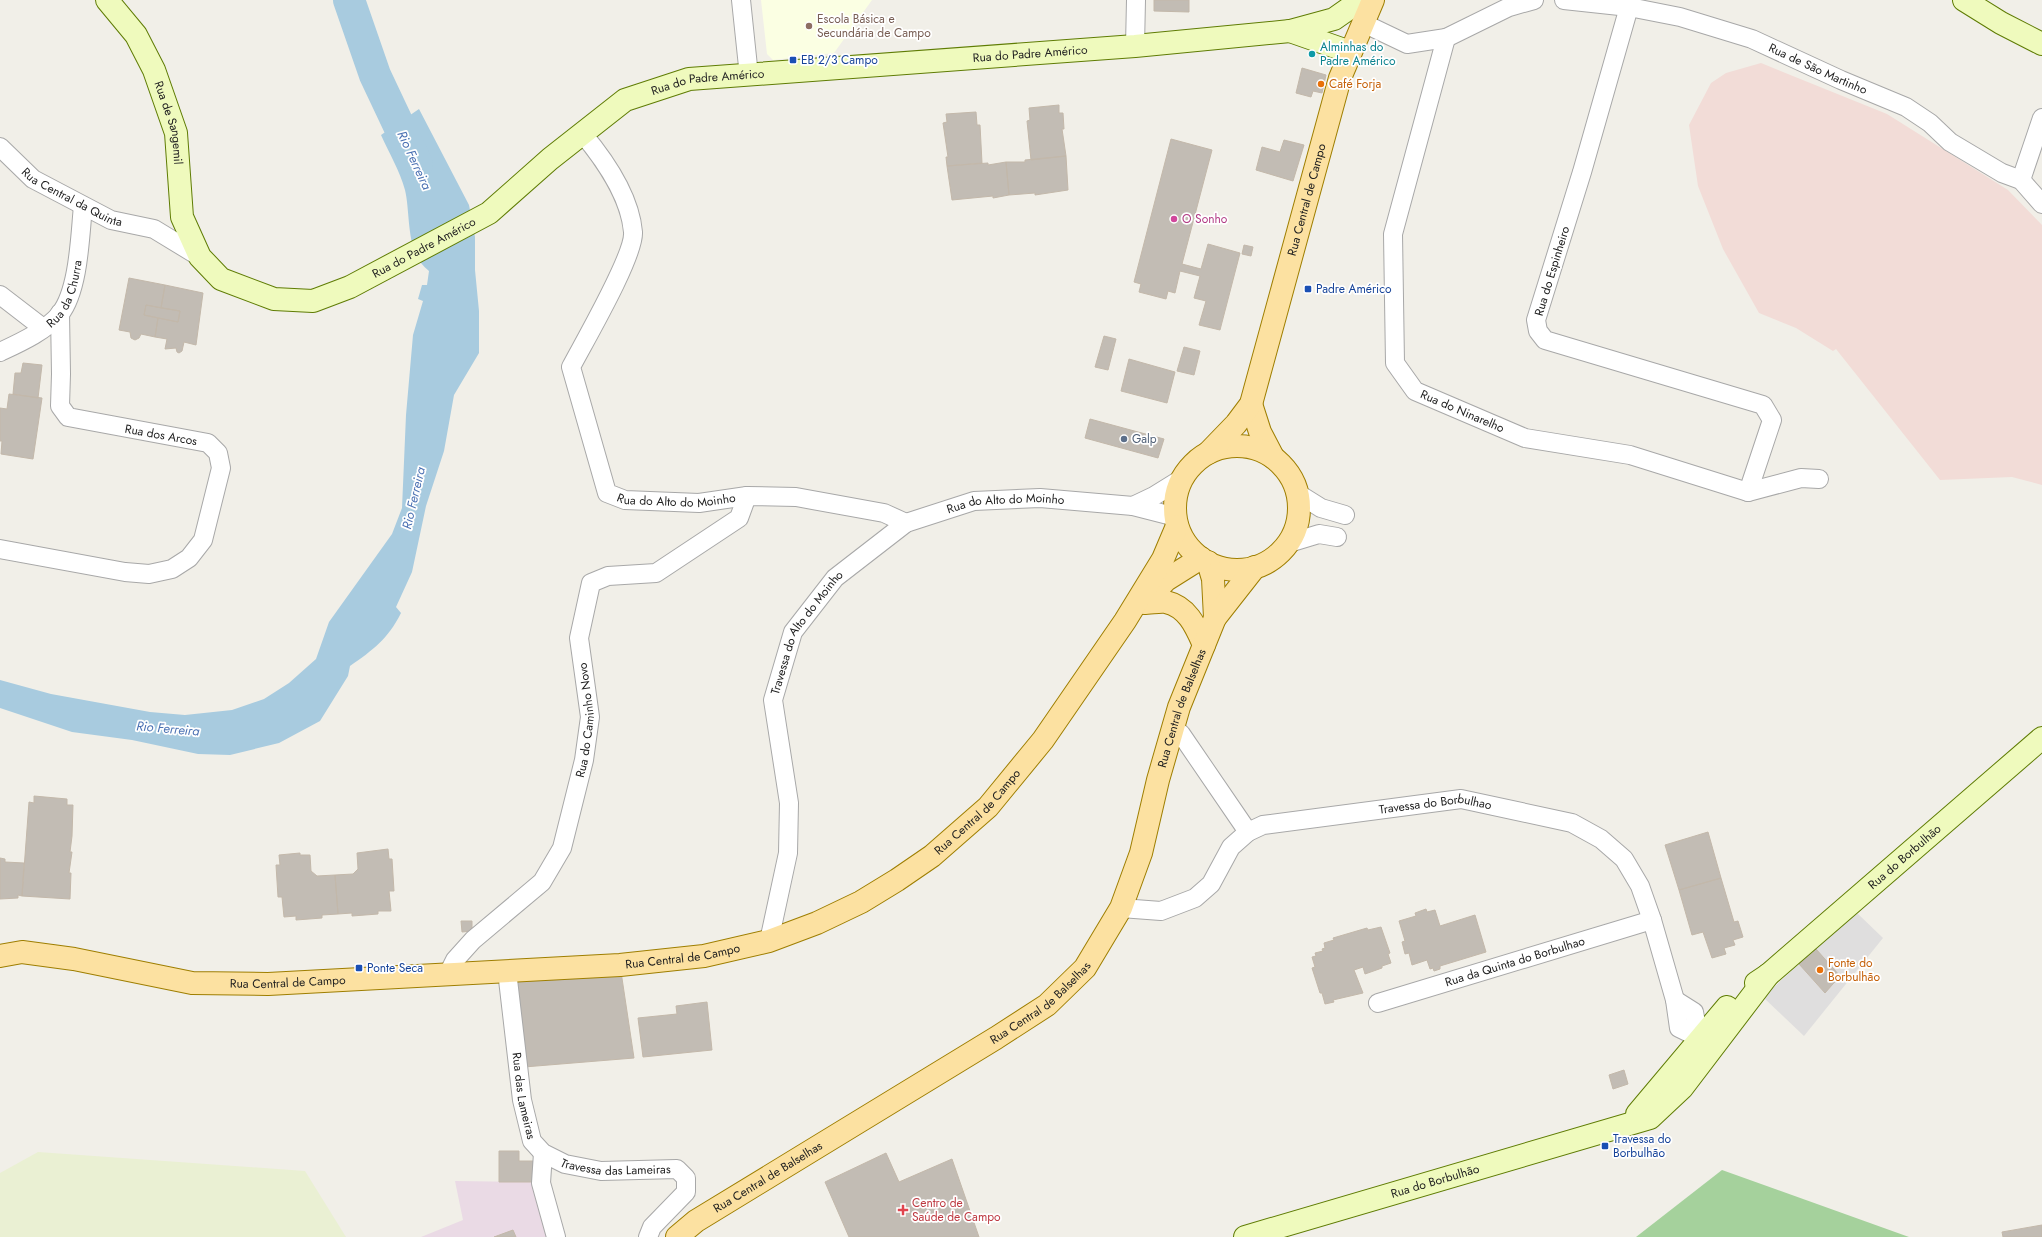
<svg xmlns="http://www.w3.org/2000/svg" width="2042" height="1237" viewBox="0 0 2042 1237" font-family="Jost,sans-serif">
  <rect width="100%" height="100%" fill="#f1efe8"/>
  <path fill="#dfdede" d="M 1856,912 L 1883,938 L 1804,1036 L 1763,997 Z"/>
  <path fill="#f2dcd7" d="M 1761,63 L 1887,114 L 2008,190 L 2042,225 L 2042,485 L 2012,477 L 1940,480 L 1836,349 L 1833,351 L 1796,328 L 1759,313 L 1723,249 L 1698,186 L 1689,125 L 1711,83 L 1726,73 Z"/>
  <path fill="#eadae5" d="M 455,1181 L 534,1182 L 548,1225 L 546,1237 L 421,1237 L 463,1220 Z"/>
  <path fill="#fbffe3" d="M 761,0 L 872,0 L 834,53 L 773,60 L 767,54 Z"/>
  <path fill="#eaf0d3" d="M 38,1152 L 305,1171 L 346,1237 L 0,1237 L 0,1173 Z"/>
  <path fill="#a5d19c" d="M 1722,1170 L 1909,1237 L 1636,1237 Z"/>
  <path fill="#a8cbdf" d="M 419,109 L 469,205 L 475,237 L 475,270 L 479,311 L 479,353 L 454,395 L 444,451 L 426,506 L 412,572 L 396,607 L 401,613 C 388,639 373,650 350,666 L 348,676 L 320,721 L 279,743 L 230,755 L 198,754 L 132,740 L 72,732 L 0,708 L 0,680 L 51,694 L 150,712 L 185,715 L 232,710 L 264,699 L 289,683 L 316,659 L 329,622 L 392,534 L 402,508 L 406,415 L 413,335 L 423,301 L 418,299 L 422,285 L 427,285 L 429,271 C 405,253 411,215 405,190 C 400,171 389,153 381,135 Z"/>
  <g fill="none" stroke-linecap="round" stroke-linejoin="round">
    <path stroke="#a8cbdf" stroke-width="32" d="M 349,0 L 375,75 L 417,164"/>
  </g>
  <path fill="#c2bcb4" stroke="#c3b8aa" d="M 1154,0 L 1189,0 L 1189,12 L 1154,11 Z
    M 1302,68 L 1326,75 L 1322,93 L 1313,91 L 1311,97 L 1296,93 Z
    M 1059,105 L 1059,113 L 1063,113 L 1064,129 L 1062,129 L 1066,156 L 1031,160 L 1027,121 L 1030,120 L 1029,108 Z
    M 976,112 L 977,125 L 980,125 L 982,163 L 947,166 L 946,157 L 948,157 L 943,123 L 947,122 L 946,114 Z
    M 1171,139 L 1212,150 L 1182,264 L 1201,269 L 1208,244 L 1240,253 L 1220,330 L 1199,325 L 1206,301 L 1194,298 L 1200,276 L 1180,271 L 1175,293 L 1168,291 L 1166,299 L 1139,292 L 1141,284 L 1134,282 Z
    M 1284,140 L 1304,145 L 1293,181 L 1256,170 L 1262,147 L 1280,152 Z
    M 1066,156 L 1068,190 L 1035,195 L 1035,193 L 1009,195 L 1006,162 L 1025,162 L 1025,160 Z
    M 1006,162 L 1009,195 L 993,198 L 993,196 L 952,200 L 947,166 L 988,163 L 988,165 Z
    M 1244,245 L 1253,247 L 1251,256 L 1242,254 Z
    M 129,278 L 165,285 L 161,308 L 146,305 L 144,315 L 158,318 L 155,337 L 141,334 L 139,338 L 135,340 L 131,338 L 130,332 L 119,330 Z
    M 165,285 L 203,293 L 196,345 L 184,342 L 182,351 L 179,353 L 177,352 L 176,348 L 165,349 L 167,339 L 155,337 L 158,318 L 178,322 L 180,311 L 161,308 Z
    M 146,305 L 180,311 L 178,322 L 144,315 Z
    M 1104,336 L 1116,339 L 1108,370 L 1095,367 Z
    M 1184,347 L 1200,351 L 1194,375 L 1177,371 Z
    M 1129,359 L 1175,372 L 1167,403 L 1121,391 Z
    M 23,363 L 42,365 L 38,398 L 13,394 L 15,373 L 21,373 Z
    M 9,394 L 42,398 L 33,459 L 1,454 L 2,441 L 0,441 L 0,408 L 7,409 Z
    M 1090,419 L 1164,439 L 1158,458 L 1085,438 Z
    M 34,796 L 67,799 L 67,805 L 73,805 L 72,836 L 70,852 L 72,852 L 69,873 L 71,873 L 70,899 L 22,896 L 29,802 L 34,803 Z
    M 1708,832 L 1721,878 L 1679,890 L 1665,845 Z
    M 388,849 L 389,859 L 392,859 L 394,891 L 389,891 L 391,911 L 378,911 L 378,914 L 352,916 L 352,913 L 338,914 L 335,875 L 353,874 L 358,869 L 357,853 Z
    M 300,853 L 300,855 L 310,855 L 311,871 L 317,876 L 335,875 L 338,914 L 322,915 L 322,918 L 296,920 L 296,916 L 284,917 L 282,897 L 278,897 L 276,865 L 280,865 L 279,855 Z
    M 0,858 L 5,859 L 5,862 L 24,863 L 22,896 L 18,895 L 18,898 L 0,899 Z
    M 1721,878 L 1734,922 L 1738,921 L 1743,937 L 1733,940 L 1735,945 L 1724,948 L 1726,954 L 1712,958 L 1703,932 L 1692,935 L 1679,890 Z
    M 1426,909 L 1427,912 L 1435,910 L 1440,926 L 1475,915 L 1486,952 L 1440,966 L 1440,969 L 1434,971 L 1433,968 L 1430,969 L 1427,960 L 1412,965 L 1409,953 L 1405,954 L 1402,942 L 1405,941 L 1399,921 L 1416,916 L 1415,913 Z
    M 461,921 L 472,921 L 472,931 L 462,932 Z
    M 1381,927 L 1390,953 L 1388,954 L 1391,963 L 1382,966 L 1382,968 L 1365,974 L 1363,967 L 1354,970 L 1363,993 L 1333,1000 L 1334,1002 L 1325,1004 L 1322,993 L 1320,993 L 1312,968 L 1315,967 L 1312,957 L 1316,956 L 1315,953 L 1323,951 L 1322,949 L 1325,948 L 1324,943 L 1334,940 L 1333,938 L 1367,928 L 1368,930 Z
    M 1816,949 L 1840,976 L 1825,993 L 1799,964 Z
    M 620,965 L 634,1058 L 524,1067 L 512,971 Z
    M 707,1002 L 712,1050 L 643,1057 L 638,1018 L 677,1014 L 676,1006 Z
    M 1624,1070 L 1628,1084 L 1613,1089 L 1609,1075 Z
    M 499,1151 L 519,1151 L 519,1161 L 534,1161 L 534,1182 L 499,1182 Z
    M 886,1153 L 899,1182 L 952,1159 L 979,1237 L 849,1237 L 825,1182 Z
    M 2042,1225 L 2042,1237 L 2003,1237 L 2002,1232 Z
    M 513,1230 L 516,1237 L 494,1237 Z"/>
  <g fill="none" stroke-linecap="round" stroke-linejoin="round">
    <g stroke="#a8a8a8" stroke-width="20">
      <g id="street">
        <path d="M 741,0 L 749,76"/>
        <path id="s1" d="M 1564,0 L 1629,7 L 1680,17 L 1752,39 L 1841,80 L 1906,107 L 1930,123 L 1950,142 L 2002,173 L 2021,180 L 2042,204"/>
        <path d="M 1629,7 L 1582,172 L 1536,320 L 1538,331 L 1545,340 L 1763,405 L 1772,420 L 1748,492"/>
        <path d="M 1363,23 L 1407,44 L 1446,38 L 1509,7 L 1534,0"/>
        <path id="s2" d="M 1446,38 L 1393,234 L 1395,363 L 1415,391 L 1525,438 L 1630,455 L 1748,492 L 1801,478 L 1819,479"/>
        <path d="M 1135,46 L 1136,0"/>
        <path id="s3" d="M 582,133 C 604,159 630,197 633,232 C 635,255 584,342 571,367 L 607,493 L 625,500 L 699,503 L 747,496 L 796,497 L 884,513 L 906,523"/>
        <path id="s4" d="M 0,147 L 33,179 L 111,220 L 154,229 L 200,257"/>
        <path d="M 2021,180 L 2042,118"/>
        <path d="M 0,295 L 43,328"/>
        <path id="s5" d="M 0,352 C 19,343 46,331 60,314 C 79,290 80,235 83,206"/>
        <path d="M 1297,493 L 1321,508 L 1345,515"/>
        <path d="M 1133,506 L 1154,496 L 1183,478"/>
        <path d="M 1286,544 L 1319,534 L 1337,537"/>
        <path d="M 0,549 L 125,572 L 149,574 L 172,569 L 189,558 L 203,540 L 221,468 L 218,453 L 208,443 L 68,417 L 60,406 L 61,374 L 60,313"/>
        <path d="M 1173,727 L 1181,734 L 1248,832"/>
        <path id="s6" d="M 1121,908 L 1161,911 L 1195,898 L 1211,884 L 1231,847 L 1248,832 L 1263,825 L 1461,799 L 1572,823 L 1601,839 L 1624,859 L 1640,886 L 1652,920 L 1675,1000 L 1679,1028 L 1712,1044"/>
        <path id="s7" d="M 769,941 L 788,853 L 789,803 L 773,700 L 793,632 L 835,578 L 906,523 L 974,501 L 1040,498 L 1133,506 L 1176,517"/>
        <path id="s8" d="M 507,971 L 522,1100 L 532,1141 L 543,1153 L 565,1164 L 601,1171 L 677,1169 L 686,1178 L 686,1192 L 652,1227 L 648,1237"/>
        <path id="s9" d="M 448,974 L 455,960 L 473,940 L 542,882 L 562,848 L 584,760 L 590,717 L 579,638 L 591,583 L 608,576 L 656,573 L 739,518 L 747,496"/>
        <path d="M 1675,1000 L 1694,1012 L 1699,1039"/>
        <path id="s10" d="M 1378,1003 L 1652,920"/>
        <path d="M 543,1153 L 541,1183 L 556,1237"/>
      </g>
    </g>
    <g stroke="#5f7c04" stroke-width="24">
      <g id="secondary">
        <path id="s11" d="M 107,0 L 136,35 L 154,70 L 176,133 L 182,217 L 200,257 L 221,279 L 274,299 L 313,301 L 350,287 L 489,213 L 550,159 L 625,100 L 689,79 L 1135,46 L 1290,31 L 1334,19 L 1361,0"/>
        <path d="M 1964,0 L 2001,23 L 2042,44"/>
        <path d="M 1290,31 L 1350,52"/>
        <path id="s12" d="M 1756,983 L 1768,975 L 2042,738"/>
        <path d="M 1637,1114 L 1727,1007"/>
        <path id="s13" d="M 1245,1237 L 1650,1118 L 1682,1088 L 1768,975"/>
      </g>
    </g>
    <g stroke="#9e7e00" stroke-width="24">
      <g id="primary">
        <path d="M 1251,404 L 1260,432 L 1273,457"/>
        <circle cx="1237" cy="508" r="62"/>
        <path id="s14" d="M 1208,453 L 1236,424 L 1251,404 L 1340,78 L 1373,0"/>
        <path d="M 1208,562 L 1213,579 L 1215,618"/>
        <path d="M 1150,597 L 1166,580 L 1201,558"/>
        <path d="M 1144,603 C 1151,603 1160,601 1166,602 C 1188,607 1196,627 1204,645"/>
        <path id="s15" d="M 0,956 L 22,952 L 74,959 L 192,983 L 268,984 L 620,965 L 704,956 L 769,941 L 817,923 L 861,902 L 897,880 L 932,856 L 988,807 L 1043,740 L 1125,621 L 1163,559 L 1177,526"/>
        <path id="s16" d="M 677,1237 L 696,1221 L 996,1038 L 1047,1005 L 1085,968 L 1121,908 L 1141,853 L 1158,780 L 1179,707 L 1215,618 L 1255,567"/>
      </g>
    </g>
    <use href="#street" stroke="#fff" stroke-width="18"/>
    <use href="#secondary" stroke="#effabd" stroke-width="22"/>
    <use href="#primary" stroke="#fce1a1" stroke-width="22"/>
  </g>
  <circle fill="#8d6e63" stroke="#fff" stroke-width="1.5" cx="809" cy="26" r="4"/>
  <circle fill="#0f9aa8" stroke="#fff" stroke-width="1.5" cx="1312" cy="54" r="4"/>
  <g fill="#1a4fb4" stroke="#fff" stroke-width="1.5">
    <rect x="789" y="56" width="8" height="8" rx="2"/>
    <rect x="1304" y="285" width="8" height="8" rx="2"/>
    <rect x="355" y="964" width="8" height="8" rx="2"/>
    <rect x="1601" y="1142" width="8" height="8" rx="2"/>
  </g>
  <g fill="#e8710a" stroke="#fff" stroke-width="1.5">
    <circle cx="1321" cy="84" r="4"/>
    <circle cx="1820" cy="970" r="4"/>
  </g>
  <circle fill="#d1479c" stroke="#fff" stroke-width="1.5" cx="1174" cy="219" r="4"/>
  <circle fill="#5c6f8a" stroke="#fff" stroke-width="1.5" cx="1124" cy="439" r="4"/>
  <path fill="#e0444e" stroke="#fff" stroke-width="1.5" d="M901 1204h4v4h4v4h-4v4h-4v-4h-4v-4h4z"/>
  <g text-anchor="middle" stroke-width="3.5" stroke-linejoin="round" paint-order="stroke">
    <g font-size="12" fill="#785e54" stroke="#fff" text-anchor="start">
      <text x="817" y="23">Escola Básica e<tspan x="817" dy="14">Secundária de Campo</tspan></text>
    </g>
    <g font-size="12" fill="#0d838f" stroke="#fff" text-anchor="start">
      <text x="1320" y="51">Alminhas do<tspan x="1320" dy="14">Padre Américo</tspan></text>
    </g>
    <g font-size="12" fill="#212121" stroke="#fff">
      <text dy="4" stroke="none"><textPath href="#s11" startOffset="1189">Rua do Padre Américo</textPath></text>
      <text dy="4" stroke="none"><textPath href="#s1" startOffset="265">Rua de São Martinho</textPath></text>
      <text dy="4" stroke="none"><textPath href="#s11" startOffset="865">Rua do Padre Américo</textPath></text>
      <text dy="4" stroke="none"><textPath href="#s11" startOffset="140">Rua de Sangemil</textPath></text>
      <text dy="4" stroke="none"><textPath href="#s4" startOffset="89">Rua Central da Quinta</textPath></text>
      <text dy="4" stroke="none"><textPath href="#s14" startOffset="277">Rua Central de Campo</textPath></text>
      <text dy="4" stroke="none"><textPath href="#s11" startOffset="529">Rua do Padre Américo</textPath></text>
      <text transform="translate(1552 271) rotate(-73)" y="4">Rua do Espinheiro</text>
      <text dy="4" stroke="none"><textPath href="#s5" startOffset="92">Rua da Churra</textPath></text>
      <text dy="4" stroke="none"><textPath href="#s2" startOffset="418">Rua do Ninarelho</textPath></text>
      <text transform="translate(161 435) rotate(10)" y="4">Rua dos Arcos</text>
      <text dy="4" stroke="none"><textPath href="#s3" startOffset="464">Rua do Alto do Moinho</textPath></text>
      <text dy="4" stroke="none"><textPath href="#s7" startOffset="576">Rua do Alto do Moinho</textPath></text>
      <text dy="4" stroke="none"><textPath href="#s7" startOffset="321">Travessa do Alto do Moinho</textPath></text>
      <text dy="4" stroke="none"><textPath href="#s16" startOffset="769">Rua Central de Balselhas</textPath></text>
      <text dy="4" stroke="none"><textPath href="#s9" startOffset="303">Rua do Caminho Novo</textPath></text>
      <text dy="4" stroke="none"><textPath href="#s6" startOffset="353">Travessa do Borbulhao</textPath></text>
      <text dy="4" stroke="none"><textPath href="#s15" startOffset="1023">Rua Central de Campo</textPath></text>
      <text dy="4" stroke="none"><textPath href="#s12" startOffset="195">Rua do Borbulhão</textPath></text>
      <text dy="4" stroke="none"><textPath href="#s15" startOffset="687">Rua Central de Campo</textPath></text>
      <text dy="4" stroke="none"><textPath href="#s10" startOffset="143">Rua da Quinta do Borbulhao</textPath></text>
      <text dy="4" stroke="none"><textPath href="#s15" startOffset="291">Rua Central de Campo</textPath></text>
      <text dy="4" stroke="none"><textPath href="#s16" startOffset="433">Rua Central de Balselhas</textPath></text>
      <text dy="4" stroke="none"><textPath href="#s8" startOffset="126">Rua das Lameiras</textPath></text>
      <text dy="4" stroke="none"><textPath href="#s8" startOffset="264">Travessa das Lameiras</textPath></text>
      <text dy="4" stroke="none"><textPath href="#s16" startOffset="109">Rua Central de Balselhas</textPath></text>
      <text dy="4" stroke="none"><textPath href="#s13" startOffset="198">Rua do Borbulhão</textPath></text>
    </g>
    <g font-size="12" fill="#164399" stroke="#fff" text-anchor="start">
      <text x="801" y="64">EB 2/3 Campo</text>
      <text x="1316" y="293">Padre Américo</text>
      <text x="367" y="972">Ponte Seca</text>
      <text x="1613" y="1143">Travessa do<tspan x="1613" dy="14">Borbulhão</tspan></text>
    </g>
    <g font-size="12" fill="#c56008" stroke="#fff" text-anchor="start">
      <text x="1329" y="88">Café Forja</text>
      <text x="1828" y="967">Fonte do<tspan x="1828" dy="14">Borbulhão</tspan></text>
    </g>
    <g font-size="12" fill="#b23c85" stroke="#fff" text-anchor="start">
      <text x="1182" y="223">O Sonho</text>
    </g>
    <g font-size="12" fill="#4e5e75" stroke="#fff" text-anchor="start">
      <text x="1132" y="443">Galp</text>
    </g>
    <g font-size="12" fill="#be3a42" stroke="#fff" text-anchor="start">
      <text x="912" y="1207">Centro de<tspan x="912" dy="14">Saúde de Campo</tspan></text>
    </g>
    <g font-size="13" font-style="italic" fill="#4b71b3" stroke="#fff">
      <text transform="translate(415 160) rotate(65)" y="5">Rio Ferreira</text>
      <text transform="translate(413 498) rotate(-77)" y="5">Rio Ferreira</text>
      <text transform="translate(168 728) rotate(5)" y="5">Rio Ferreira</text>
    </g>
  </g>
</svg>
